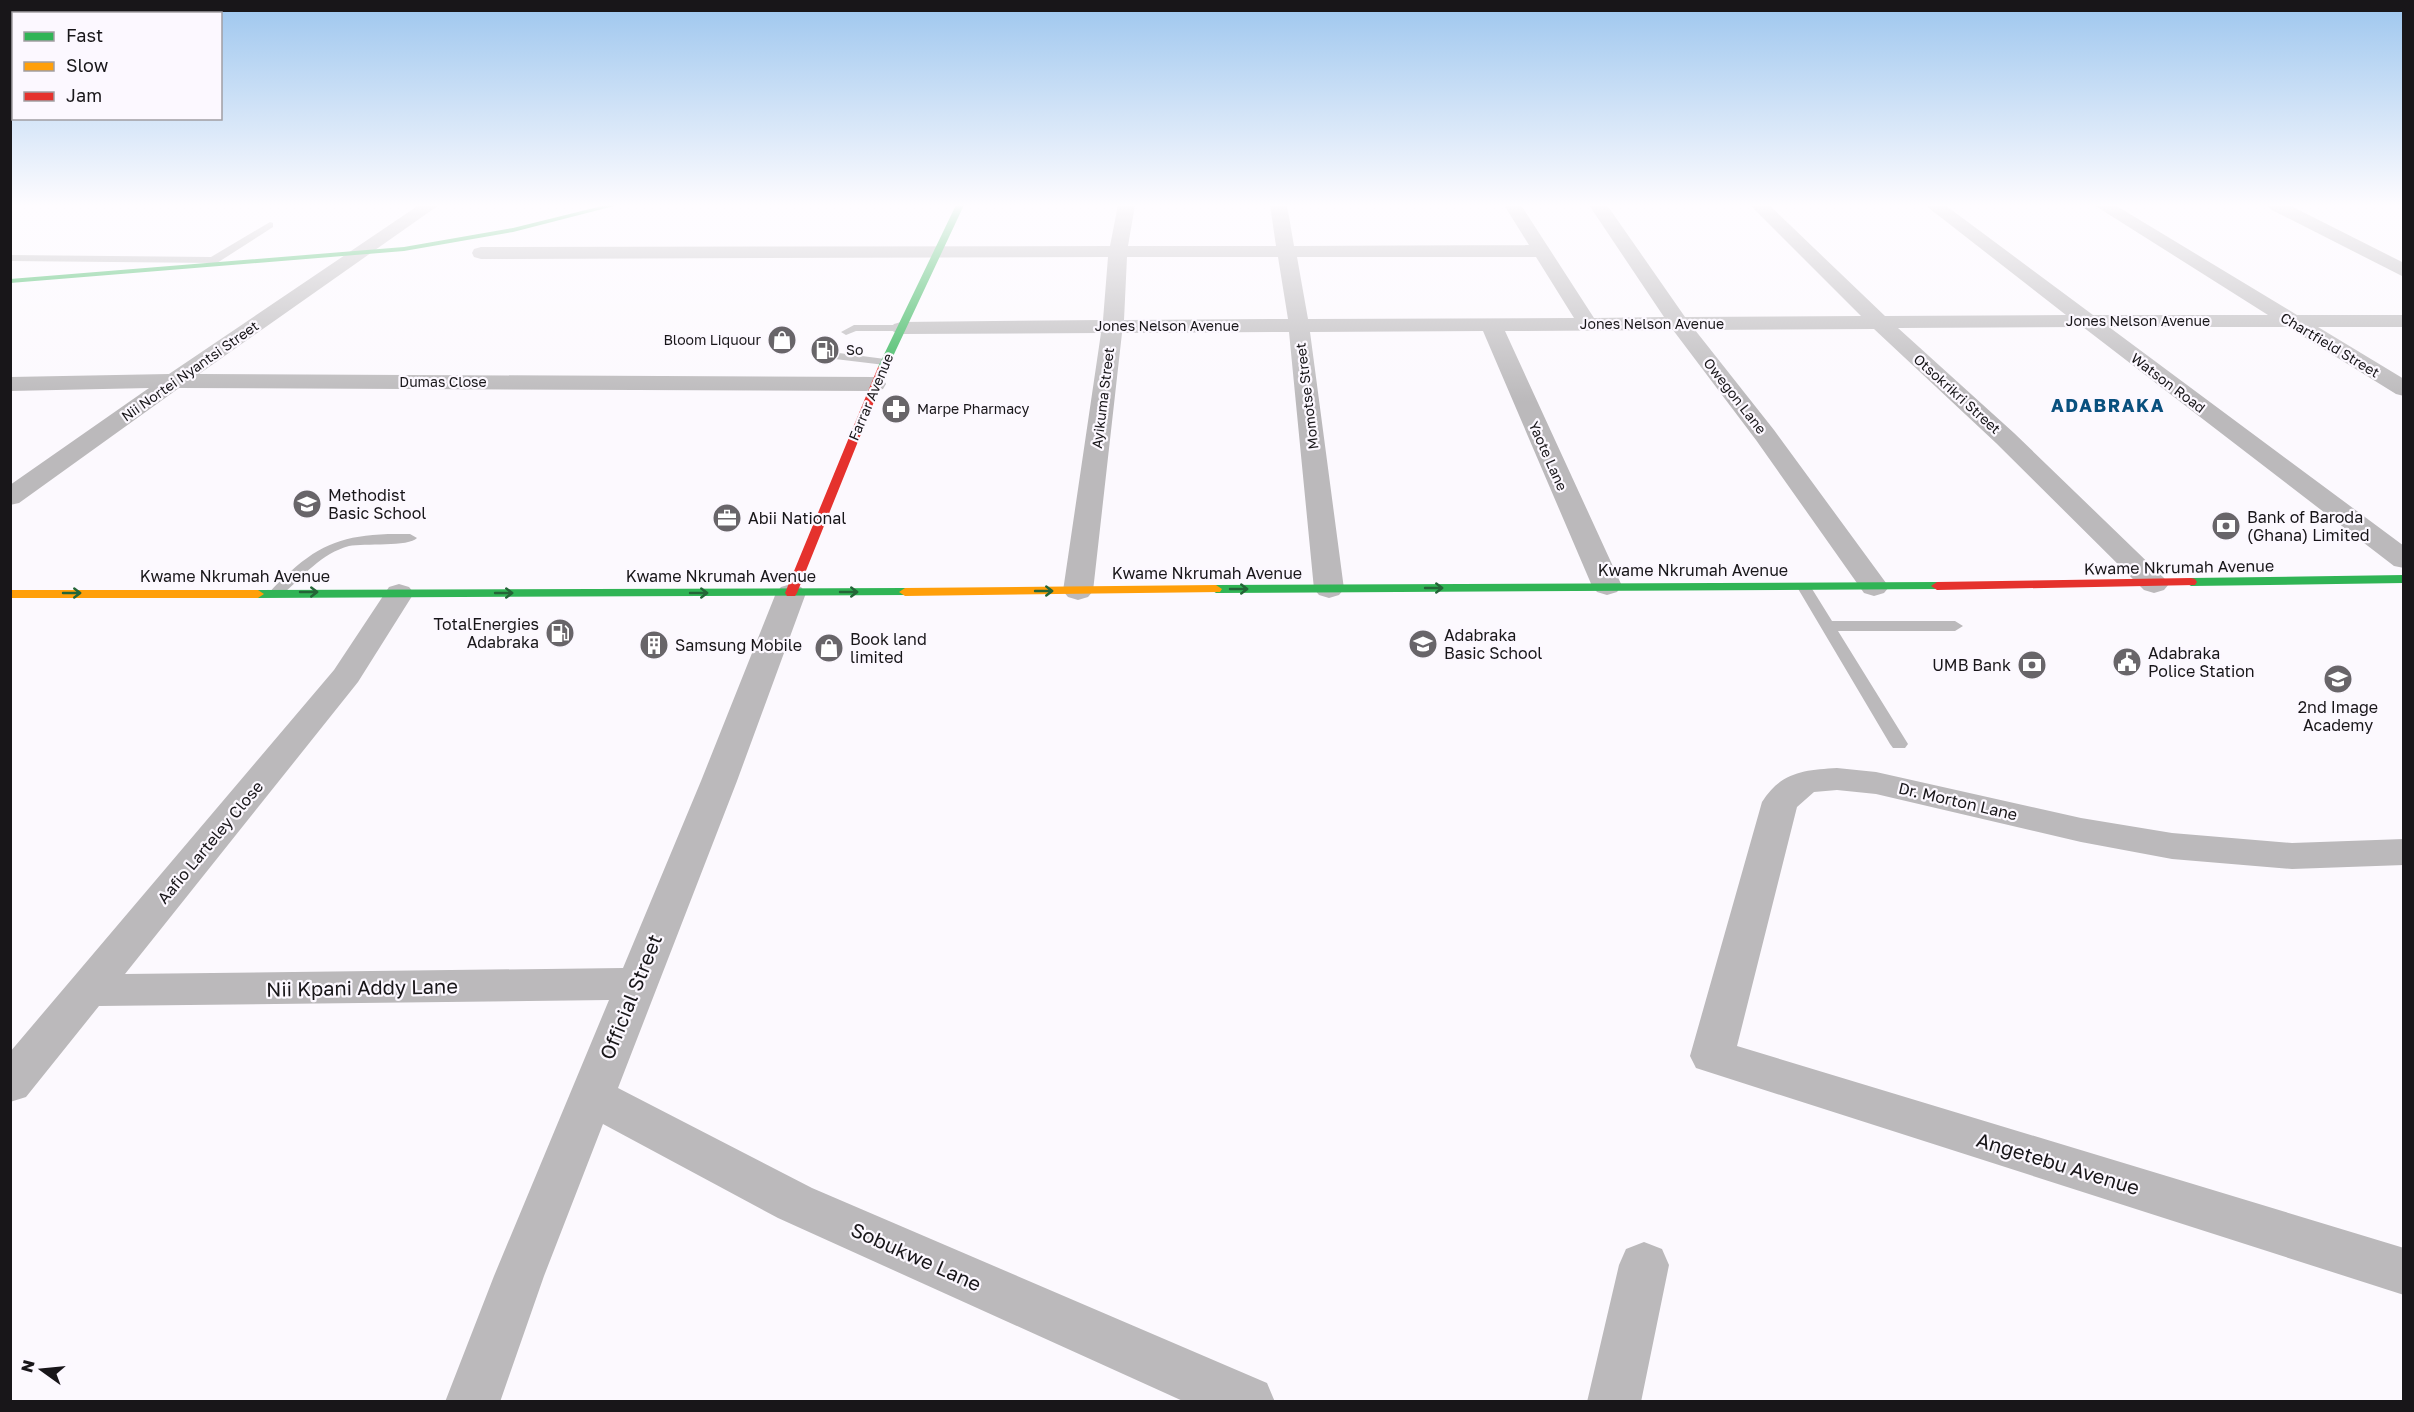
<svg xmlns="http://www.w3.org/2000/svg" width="2414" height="1412" viewBox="0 0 2414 1412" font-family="'Golos Text',sans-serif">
  <rect width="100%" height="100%" fill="#fcf9fe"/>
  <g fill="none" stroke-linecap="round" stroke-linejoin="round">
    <path fill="#bbb9bb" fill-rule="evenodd" d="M 270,222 L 273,223 L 273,227 L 217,263 L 10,261 L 10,255 L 211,257 Z
      M 854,325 L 901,325 L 906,328 L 901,331 L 856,331 L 846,335 L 841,332 Z
      M 833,350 L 839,353 L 885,359 L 891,362 L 885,365 L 835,359 L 828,353 Z
      M 388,534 L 410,534 L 417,538 C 409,547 364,543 349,546 C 322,553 302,577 282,595 L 272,595 L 270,592 C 275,585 283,579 290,572 C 322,543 345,536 388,534 Z
      M 1804,583 L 1809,584 L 1832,621 L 1955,621 L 1963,626 L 1955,631 L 1838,631 L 1908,744 L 1905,748 L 1893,748 L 1890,744 L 1797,587 Z"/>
    <path fill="#bbb9bb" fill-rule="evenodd" d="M 419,205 L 439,205 L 199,374 L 875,377 L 883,379 L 886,384 L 883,389 L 875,391 L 179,388 L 19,503 L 10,505 L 10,485 L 149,388 L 10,391 L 10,377 L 169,374 Z
      M 1118,205 L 1135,205 L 1128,246 L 1276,246 L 1270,205 L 1287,205 L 1294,246 L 1529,245 L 1504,205 L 1521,205 L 1594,318 L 1664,317 L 1589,205 L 1607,205 L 1685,317 L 1861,316 L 1750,205 L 1769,205 L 1885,316 L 2066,315 L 1925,205 L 1945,205 L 2093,315 L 2268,315 L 2094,205 L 2115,205 L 2297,315 L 2404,315 L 2404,327 L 2318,327 L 2404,379 L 2404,396 L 2396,394 L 2288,327 L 2109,327 L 2404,546 L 2404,568 L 2394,566 L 2083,327 L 1898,328 L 2014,433 L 2164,578 L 2169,584 L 2164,590 L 2154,593 L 2144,590 L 1996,443 L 1874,329 L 1695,330 L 1774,430 L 1889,587 L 1884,593 L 1874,596 L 1864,593 L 1756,440 L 1673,330 L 1505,331 L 1622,586 L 1617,592 L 1607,595 L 1597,592 L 1592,586 L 1483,331 L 1310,332 L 1344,589 L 1339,595 L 1329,598 L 1319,595 L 1314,589 L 1289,332 L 1122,333 L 1093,591 L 1088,597 L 1078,600 L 1068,597 L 1063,591 L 1101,333 L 901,334 L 894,332 L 890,328 L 894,324 L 901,322 L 1103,320 L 1108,257 L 481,259 L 474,257 L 472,253 L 474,249 L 481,247 L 1110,246 ZM 1127,257 L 1278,257 L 1288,319 L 1124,320 ZM 1297,257 L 1536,257 L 1574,318 L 1308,319 Z
      M 2267,205 L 2289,205 L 2404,263 L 2404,277 L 2270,209 Z
      M 399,584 L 409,587 L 414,593 L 358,682 L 125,974 L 623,968 L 701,781 L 776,593 L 781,587 L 791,584 L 801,587 L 806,593 L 737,781 L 618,1088 L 812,1188 L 1267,1383 L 1275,1402 L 1185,1402 L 778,1218 L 603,1124 L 544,1276 L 500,1402 L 445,1402 L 494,1276 L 609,1000 L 99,1006 L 26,1097 L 10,1102 L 10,1052 L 334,670 L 389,587 Z
      M 1837,768 L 1876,772 L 2081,818 L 2172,833 L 2292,843 L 2404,839 L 2404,865 L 2292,869 L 2172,859 L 2081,842 L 1876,794 L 1837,790 L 1814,792 L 1797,807 L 1737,1046 L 2404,1248 L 2404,1295 L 1696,1068 L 1690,1056 L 1762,802 C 1781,772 1804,770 1837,768 Z
      M 1644,1242 L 1662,1249 L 1669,1265 L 1641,1402 L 1587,1402 L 1619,1265 L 1626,1249 Z"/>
    <path fill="#30b455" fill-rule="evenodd" d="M 606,205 L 618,205 L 513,232 L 404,251 L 10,283 L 10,279 L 404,247 L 513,228 Z
      M 956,205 L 964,205 L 888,367 L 880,369 L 878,367 Z
      M 2404,575 L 2404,583 L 2191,586 L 2185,582 L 2191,578 Z
      M 1937,582 L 1941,583 L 1943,586 L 1941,589 L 1216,593 L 1210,589 L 1216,585 Z
      M 905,588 L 911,592 L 909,595 L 258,598 L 252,594 L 258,590 Z"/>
    <path fill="#ff9f0a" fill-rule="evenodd" d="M 1216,585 L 1222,589 L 1220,592 L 905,596 L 899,592 L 905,588 Z
      M 10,590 L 258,590 L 264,594 L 258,598 L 10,598 Z"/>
    <path fill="#e5322d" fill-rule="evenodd" d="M 883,364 L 888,367 L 797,593 L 795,596 L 787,596 L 785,593 L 878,367 Z
      M 2191,578 L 2195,579 L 2197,582 L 2195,585 L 1937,590 L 1931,586 L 1937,582 Z"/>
  </g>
  <defs><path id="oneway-shaft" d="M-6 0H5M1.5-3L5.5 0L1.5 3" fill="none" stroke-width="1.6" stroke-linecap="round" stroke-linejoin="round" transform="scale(1.5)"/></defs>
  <g stroke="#246537">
    <use href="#oneway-shaft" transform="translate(1434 588)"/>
    <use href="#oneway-shaft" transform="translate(1239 589)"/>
    <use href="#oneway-shaft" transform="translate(1044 591)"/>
    <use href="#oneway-shaft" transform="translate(309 592)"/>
    <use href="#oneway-shaft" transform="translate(849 592)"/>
    <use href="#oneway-shaft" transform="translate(72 593)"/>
    <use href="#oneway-shaft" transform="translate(504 593)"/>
    <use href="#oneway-shaft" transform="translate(699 593)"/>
  </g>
  <linearGradient id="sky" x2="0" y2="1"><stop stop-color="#9dc6ee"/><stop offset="0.51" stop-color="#fefcff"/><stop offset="1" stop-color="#fefcff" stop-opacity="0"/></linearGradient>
  <rect width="2414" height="402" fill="url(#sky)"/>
  <defs>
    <g id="shop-disc" transform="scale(1.5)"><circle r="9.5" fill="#686569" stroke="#fcf8ff"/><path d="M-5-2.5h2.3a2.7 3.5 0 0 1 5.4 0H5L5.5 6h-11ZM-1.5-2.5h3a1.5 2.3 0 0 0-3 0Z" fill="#fff"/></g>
    <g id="fuel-disc" transform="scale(1.5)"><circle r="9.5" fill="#686569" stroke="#fcf8ff"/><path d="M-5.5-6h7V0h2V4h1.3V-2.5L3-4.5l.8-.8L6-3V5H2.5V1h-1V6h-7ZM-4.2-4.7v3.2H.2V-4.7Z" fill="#fff"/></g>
    <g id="pharmacy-disc" transform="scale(1.5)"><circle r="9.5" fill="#686569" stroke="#fcf8ff"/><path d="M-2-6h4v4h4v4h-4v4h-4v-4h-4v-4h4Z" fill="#fff"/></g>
    <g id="school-disc" transform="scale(1.5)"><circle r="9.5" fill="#686569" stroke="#fcf8ff"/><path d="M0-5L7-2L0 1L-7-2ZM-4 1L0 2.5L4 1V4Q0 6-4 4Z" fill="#fff"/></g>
    <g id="office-disc" transform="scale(1.5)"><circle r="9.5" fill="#686569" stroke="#fcf8ff"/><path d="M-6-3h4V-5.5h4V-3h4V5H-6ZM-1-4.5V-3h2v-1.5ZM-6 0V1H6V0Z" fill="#fff"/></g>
    <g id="bank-disc" transform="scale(1.5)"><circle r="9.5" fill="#686569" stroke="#fcf8ff"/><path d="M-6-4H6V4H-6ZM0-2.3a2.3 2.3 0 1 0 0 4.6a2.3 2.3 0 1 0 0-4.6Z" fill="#fff"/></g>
    <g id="building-disc" transform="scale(1.5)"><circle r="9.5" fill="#686569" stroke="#fcf8ff"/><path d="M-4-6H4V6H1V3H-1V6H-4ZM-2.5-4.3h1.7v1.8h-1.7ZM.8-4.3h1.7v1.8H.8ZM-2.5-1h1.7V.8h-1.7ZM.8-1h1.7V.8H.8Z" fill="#fff"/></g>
    <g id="civic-disc" transform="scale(1.5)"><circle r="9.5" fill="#686569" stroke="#fcf8ff"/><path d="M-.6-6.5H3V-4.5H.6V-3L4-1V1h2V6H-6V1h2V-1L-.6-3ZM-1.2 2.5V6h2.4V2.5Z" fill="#fff"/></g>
  </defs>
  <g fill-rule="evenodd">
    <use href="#shop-disc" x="782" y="340"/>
    <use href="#fuel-disc" x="825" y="350"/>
    <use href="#pharmacy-disc" x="896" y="409"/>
    <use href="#school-disc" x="307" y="504"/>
    <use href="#office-disc" x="727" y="518"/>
    <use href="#bank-disc" x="2226" y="526"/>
    <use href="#fuel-disc" x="560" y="633"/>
    <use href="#school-disc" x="1423" y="644"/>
    <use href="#building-disc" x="654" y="645"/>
    <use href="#shop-disc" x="829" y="648"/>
    <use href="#civic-disc" x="2127" y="662"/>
    <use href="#bank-disc" x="2032" y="665"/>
    <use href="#school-disc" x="2338" y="679"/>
  </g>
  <g text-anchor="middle" stroke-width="4.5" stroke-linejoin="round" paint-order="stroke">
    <g font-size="14" fill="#181619" stroke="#fcf8ff">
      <text x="2138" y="326">Jones Nelson Avenue</text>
      <text x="1652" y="329">Jones Nelson Avenue</text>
      <text x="1167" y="331">Jones Nelson Avenue</text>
      <text transform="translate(2330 345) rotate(31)" y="5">Chartfield Street</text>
      <text transform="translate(190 371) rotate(-35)" y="5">Nii Nortei Nyantsi Street</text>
      <text x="443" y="387">Dumas Close</text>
      <text transform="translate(2168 383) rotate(37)" y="5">Watson Road</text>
      <text transform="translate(1957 394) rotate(42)" y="5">Otsokrikri Street</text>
      <text transform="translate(1307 396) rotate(-97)" y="5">Momotse Street</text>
      <text transform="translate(1735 396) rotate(52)" y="5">Owegon Lane</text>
      <text transform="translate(871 397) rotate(-67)" y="5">Farrar Avenue</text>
      <text transform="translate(1103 398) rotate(-83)" y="5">Ayikuma Street</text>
      <text transform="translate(1548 456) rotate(66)" y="5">Yaote Lane</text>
    </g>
    <g font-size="14" fill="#181619" stroke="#fcf8ff" text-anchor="start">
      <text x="761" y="345" text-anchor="end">Bloom Liquour</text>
      <text x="846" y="355">So</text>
      <text x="917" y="414">Marpe Pharmacy</text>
    </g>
    <g font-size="16" fill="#181619" stroke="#fcf8ff" text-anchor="start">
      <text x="328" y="501">Methodist<tspan x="328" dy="18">Basic School</tspan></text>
      <text x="2247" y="523">Bank of Baroda<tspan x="2247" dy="18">(Ghana) Limited</tspan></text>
      <text x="748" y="524">Abii National</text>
      <text x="539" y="630" text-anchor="end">TotalEnergies<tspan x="539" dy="18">Adabraka</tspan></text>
      <text x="1444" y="641">Adabraka<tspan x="1444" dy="18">Basic School</tspan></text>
      <text x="850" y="645">Book land<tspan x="850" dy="18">limited</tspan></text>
      <text x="675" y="651">Samsung Mobile</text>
      <text x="2148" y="659">Adabraka<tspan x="2148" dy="18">Police Station</tspan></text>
      <text x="2011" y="671" text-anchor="end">UMB Bank</text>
      <text x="2338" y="713" text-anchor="middle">2nd Image<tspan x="2338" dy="18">Academy</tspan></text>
    </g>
    <g font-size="16" fill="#181619" stroke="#fcf8ff">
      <text transform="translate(2179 567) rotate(-1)" y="6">Kwame Nkrumah Avenue</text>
      <text x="1693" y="576">Kwame Nkrumah Avenue</text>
      <text x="1207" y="579">Kwame Nkrumah Avenue</text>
      <text x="235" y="582">Kwame Nkrumah Avenue</text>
      <text x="721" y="582">Kwame Nkrumah Avenue</text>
      <text transform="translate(1958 801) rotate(13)" y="6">Dr. Morton Lane</text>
      <text transform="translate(210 842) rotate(-50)" y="6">Aafio Larteley Close</text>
    </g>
    <g font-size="18" font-weight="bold" letter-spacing="1.5" fill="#09507e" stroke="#fcf8ff">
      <text x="2108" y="412">ADABRAKA</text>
    </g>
    <g font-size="20" fill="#181619" stroke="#fcf8ff">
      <text transform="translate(362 988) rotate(-1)" y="7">Nii Kpani Addy Lane</text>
      <text transform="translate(631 997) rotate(-68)" y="7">Official Street</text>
      <text transform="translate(2058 1164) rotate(17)" y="7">Angetebu Avenue</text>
      <text transform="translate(916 1257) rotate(24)" y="7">Sobukwe Lane</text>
    </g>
  </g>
  <rect width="2414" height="1412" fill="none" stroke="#181619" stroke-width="24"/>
  <rect x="12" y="12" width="210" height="108" fill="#fcf8ff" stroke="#a19ea3" stroke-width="1.5"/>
  <rect x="24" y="32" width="30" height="9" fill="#30b455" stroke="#a19ea3" stroke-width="1.5"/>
  <text x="66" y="42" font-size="18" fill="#181619">Fast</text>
  <rect x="24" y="62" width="30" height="9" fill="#ff9f0a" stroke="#a19ea3" stroke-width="1.5"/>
  <text x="66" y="72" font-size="18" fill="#181619">Slow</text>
  <rect x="24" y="92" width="30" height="9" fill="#e5322d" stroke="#a19ea3" stroke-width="1.5"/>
  <text x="66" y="102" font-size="18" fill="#181619">Jam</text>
  <g transform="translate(42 1370) rotate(285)" stroke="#fcf8ff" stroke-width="4.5" paint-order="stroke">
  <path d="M0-4.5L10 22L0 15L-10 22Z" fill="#181619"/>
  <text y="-9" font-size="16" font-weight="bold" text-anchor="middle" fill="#181619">N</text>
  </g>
</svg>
